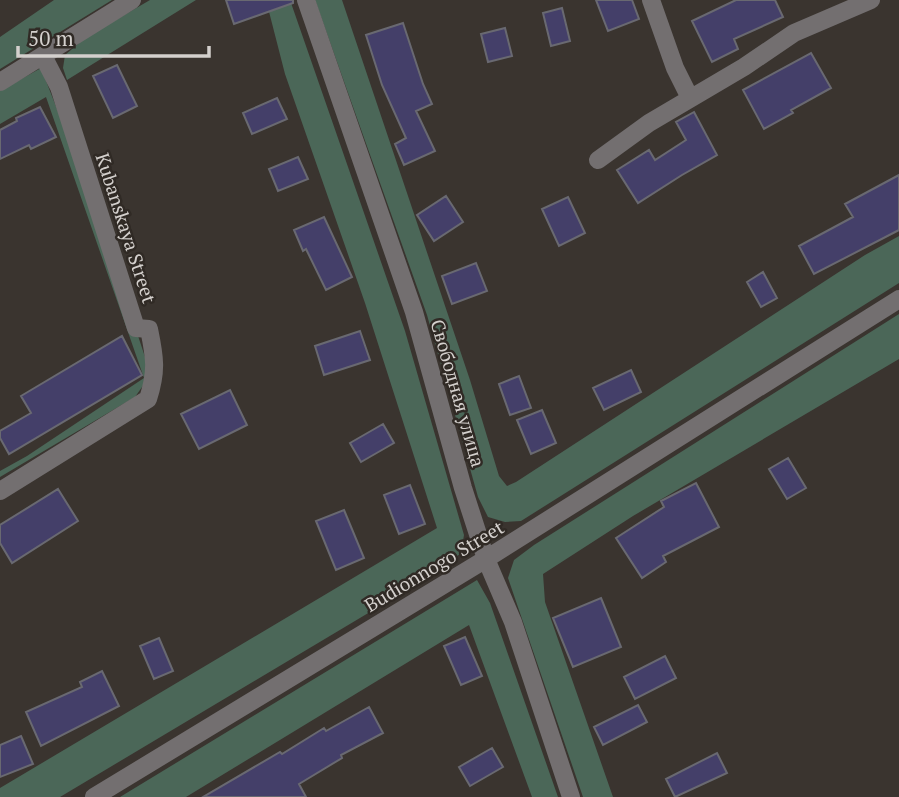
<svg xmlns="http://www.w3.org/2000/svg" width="899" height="797" viewBox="0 0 899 797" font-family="'PT Serif',serif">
  <rect width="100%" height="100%" fill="#3a342f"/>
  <path fill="#4b6758" d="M 54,0 L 112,0 L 0,69 L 0,37 Z
    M 150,0 L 196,0 L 67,80 L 63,68 L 65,55 L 85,38 Z
    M 266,0 L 290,0 L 405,331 L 464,535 L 461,553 L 437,572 L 60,797 L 0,797 L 0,788 L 437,528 L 365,303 L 285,74 Z
    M 315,0 L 342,0 L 470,380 L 499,476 L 507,486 L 516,482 L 865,255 L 899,236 L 899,283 L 521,521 L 505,522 L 488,517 L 478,497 L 427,315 Z
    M 41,68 L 96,209 L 147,363 L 147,380 L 135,397 L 0,477 L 0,471 L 27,456 L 144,378 L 46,97 L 0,124 L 0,91 Z
    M 899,314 L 899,359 L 633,516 L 543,574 L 545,602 L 613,797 L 583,797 L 508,578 L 514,560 L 534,545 Z
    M 477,580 L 490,603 L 558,797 L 532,797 L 469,625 L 186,797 L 120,797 Z"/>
  <path fill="#443f69" stroke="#696971" stroke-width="2" d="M 226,0 L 293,0 L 293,3 L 234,24 Z
    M 596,0 L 632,0 L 639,19 L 608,31 Z
    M 736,0 L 775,0 L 783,17 L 734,39 L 738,49 L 712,62 L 692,21 Z
    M 562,8 L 570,41 L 551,46 L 543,13 Z
    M 403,23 L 423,84 L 432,104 L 416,111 L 435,151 L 404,165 L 395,144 L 406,138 L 382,85 L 366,35 Z
    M 505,28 L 512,56 L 488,62 L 481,34 Z
    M 811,53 L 831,88 L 791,110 L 793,113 L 764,129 L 743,90 Z
    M 117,65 L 137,106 L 113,118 L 93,76 Z
    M 277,98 L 287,119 L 252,134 L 243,113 Z
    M 40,107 L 56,137 L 31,149 L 29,145 L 0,159 L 0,130 L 17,121 L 16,118 Z
    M 694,112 L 717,155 L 682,175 L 638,203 L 617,170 L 649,150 L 655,160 L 686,140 L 676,122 Z
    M 298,157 L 308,179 L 278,191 L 269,169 Z
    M 899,175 L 899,230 L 814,274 L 799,246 L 853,217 L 845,204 Z
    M 446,196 L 463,222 L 434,241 L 417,215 Z
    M 568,197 L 585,233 L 559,246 L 542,209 Z
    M 324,217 L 352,277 L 326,290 L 306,249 L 303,251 L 294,230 Z
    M 476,263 L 487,291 L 452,304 L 442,276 Z
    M 763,272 L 777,298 L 761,307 L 747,282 Z
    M 360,331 L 370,360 L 324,375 L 315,346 Z
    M 122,336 L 142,375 L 9,454 L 0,438 L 0,431 L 31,413 L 21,396 Z
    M 631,370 L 641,392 L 604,410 L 593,388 Z
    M 519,376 L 531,408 L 510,415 L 499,384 Z
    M 230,390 L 247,425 L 199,449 L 181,414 Z
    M 542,410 L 556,443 L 531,454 L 517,420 Z
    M 383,424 L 394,443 L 361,462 L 350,443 Z
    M 788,458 L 806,488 L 787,499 L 769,469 Z
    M 696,483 L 719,527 L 663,556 L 666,562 L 642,578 L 616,538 L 664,507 L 661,501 Z
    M 410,485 L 425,524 L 399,534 L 384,495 Z
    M 58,489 L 78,521 L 12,563 L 0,543 L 0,525 Z
    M 344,510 L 364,558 L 336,570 L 316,521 Z
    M 601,598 L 621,647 L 573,667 L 553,618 Z
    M 465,637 L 482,676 L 461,685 L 444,646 Z
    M 159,638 L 173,671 L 154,679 L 140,646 Z
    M 665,656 L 676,678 L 635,699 L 624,677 Z
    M 102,671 L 119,706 L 41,746 L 26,712 L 82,687 L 80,682 Z
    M 638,705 L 647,722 L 603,745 L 594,727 Z
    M 369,707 L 383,733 L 341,755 L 342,758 L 299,784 L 306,797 L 203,797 L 280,752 L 282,754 L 324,728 L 326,731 Z
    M 21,736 L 33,764 L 0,777 L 0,745 Z
    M 492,748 L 503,767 L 470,786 L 459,767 Z
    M 717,753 L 727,773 L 675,797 L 666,779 Z"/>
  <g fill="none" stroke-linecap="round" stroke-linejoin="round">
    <path stroke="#736f70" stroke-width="18" d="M 306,0 L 414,312 L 463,488 L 486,559 L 513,622 L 571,797
      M 651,0 L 675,68 L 690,98
      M 0,82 L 132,0
      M 598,160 L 649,123 L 744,67 L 794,33 L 871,0
      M 0,491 L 148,399 C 157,371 155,358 149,329 L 136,328 L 59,87 L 43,56
      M 94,797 L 486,559 L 899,299"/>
  </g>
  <g text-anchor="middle" stroke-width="5" stroke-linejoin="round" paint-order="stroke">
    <g font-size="19" fill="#d4d0cd" stroke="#302a25">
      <text transform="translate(126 228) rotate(72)" y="7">Kubanskaya Street</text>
      <text transform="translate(458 393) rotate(74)" y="7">Свободная улица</text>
      <text transform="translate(434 566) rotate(-31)" y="7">Budionnogo Street</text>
    </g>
  </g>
  <path d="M18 46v10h191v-10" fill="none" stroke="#d4d0cd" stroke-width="3.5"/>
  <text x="28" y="46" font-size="21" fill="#d4d0cd" stroke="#302a25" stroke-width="5" paint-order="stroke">50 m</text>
</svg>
